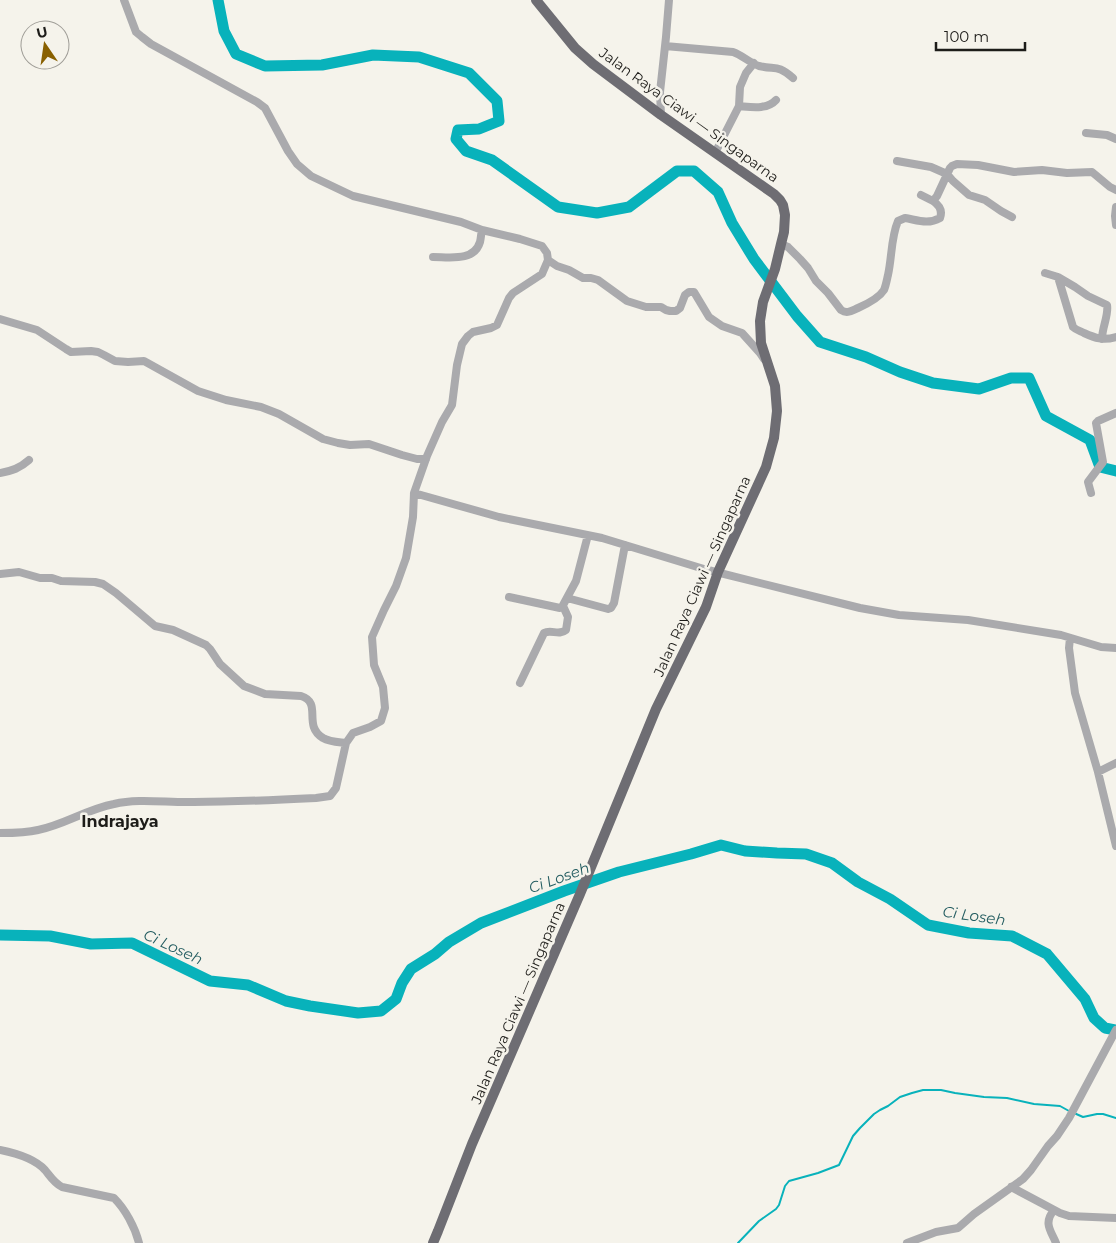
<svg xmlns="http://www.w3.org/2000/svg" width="1116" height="1243" viewBox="0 0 1116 1243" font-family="Montserrat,sans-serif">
  <rect width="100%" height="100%" fill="#f5f3eb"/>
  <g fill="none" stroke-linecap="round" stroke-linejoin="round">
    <path stroke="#08b2bb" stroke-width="2" d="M 1074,1113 L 1083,1117 L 1097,1114 L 1103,1114 L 1116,1118
      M 738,1243 L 759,1221 L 776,1209 L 779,1205 L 785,1186 L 789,1181 L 818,1173 L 839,1165 L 853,1136 L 860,1128 L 874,1114 L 880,1110 L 888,1106 L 900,1097 L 912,1093 L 923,1090 L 941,1090 L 955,1093 L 984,1097 L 1007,1098 L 1034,1104 L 1060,1106 L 1069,1111"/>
    <path stroke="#08b2bb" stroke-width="11" d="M 218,0 L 224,31 L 236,54 L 265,66 L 322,65 L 373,55 L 419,57 L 469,73 L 497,101 L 499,121 L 479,129 L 458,130 L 456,139 L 466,151 L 492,160 L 558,207 L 597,213 L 629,207 L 677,171 L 694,171 L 718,192 L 732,223 L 754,259 L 797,316 L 820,342 L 866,357 L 900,372 L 933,383 L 979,389 L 1011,378 L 1029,378 L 1046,416 L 1090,440 L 1100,467 L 1116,471
      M 0,935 L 50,936 L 91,944 L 132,943 L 210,981 L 248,985 L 286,1001 L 310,1006 L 358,1013 L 381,1011 L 396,999 L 402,983 L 411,969 L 435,954 L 449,942 L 481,923 L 564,891 L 619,872 L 691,854 L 721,845 L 745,851 L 777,853 L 806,854 L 832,863 L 858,882 L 890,899 L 928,925 L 969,933 L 1012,936 L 1047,954 L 1085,999 L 1094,1018 L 1105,1028 L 1116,1030"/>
    <path stroke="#aaaaad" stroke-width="8" d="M 665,46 L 733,52 C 742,55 750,63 759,66 C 776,70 777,64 793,78
      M 739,106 C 751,107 767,110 776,100
      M 661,115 L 660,92 L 666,37 L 669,0
      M 1086,133 L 1107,135 L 1116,139
      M 715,153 L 739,106 L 740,87 L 746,73 L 754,63
      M 897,161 L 931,167 L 947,174 L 953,181 L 969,195 L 985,200 L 1001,211 L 1012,217
      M 921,195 L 933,201
      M 1116,207 L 1115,216 L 1116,225
      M 781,244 L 788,247 L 800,259 L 808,268 L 816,281 L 828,293 L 841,310 C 847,314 851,311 858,308 C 867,304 879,298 884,290 C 886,285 887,279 888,275 C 892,257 891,237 898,221 L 905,218 C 917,220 928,225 940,218 C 943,210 939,205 933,201 L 937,196 L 950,168 L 952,166 L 957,164 L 978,165 L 1014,172 L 1042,170 L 1067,173 L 1092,172 L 1110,187 L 1116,190
      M 433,257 C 449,257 474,262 480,242 C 481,238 481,234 482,230
      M 548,260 L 557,266 L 569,270 L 583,278 L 591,278 L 598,280 L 627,301 L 646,307 L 661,307 L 666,310 L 670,311 L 676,311 L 680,308 L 685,295 L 689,292 L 694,292 L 709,317 L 722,326 L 742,333 L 760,353 L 764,359
      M 1045,273 L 1058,277 L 1075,287 L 1088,296 L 1107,305 C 1109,315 1102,327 1102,339
      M 1058,277 L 1073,327 C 1076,330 1080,331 1084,333 C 1095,338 1103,341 1116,337
      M 0,319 L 37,330 L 66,349 L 71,352 L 91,351 L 98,352 L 104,355 L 115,361 L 128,362 L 144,361 L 198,391 L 226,400 L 261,407 L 279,414 L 323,439 L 338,443 L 350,445 L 369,444 L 402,455 L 417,459 L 426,459
      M 0,473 C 12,471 20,468 29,460
      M 414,493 L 499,517 L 602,538 L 704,569 L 860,608 L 899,615 L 968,620 L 1061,635 L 1101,647 L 1116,648
      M 1091,493 L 1088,482 L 1103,462 L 1096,423 L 1098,421 L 1116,413
      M 0,574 L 19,572 L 40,578 L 52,578 L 61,581 L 95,582 L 103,584 L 116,593 L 155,626 L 173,630 L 206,645 L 210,649 L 220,664 L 244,686 L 265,694 L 301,696 C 323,703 302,725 323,738 C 330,742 338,742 346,743
      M 509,597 L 560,608 L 562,607 L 576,581 L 588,535
      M 567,598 L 608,609 L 611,608 L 614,603 L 625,545
      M 1070,638 L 1069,648 L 1075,693 L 1098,772 L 1116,846
      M 520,683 L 544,633 C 551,629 559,636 566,630 L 568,617 L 563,606
      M 1098,772 L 1116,763
      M 0,833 C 13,833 26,833 38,830 C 64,825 87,809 114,804 C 139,798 168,803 194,802 C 234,802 275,800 316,798 L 330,796 L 336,788 L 346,743 L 353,733 L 370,727 L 381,721 L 385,708 L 383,687 L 374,665 L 372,637 L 384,610 L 396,586 L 406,558 L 413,517 L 414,493 L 427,456 L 442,422 L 452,405 L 457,365 L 462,344 L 468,336 L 473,332 L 491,328 L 497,325 L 509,298 L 513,293 L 542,274 L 548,260 L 547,253 L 542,246 L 520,239 L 482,230 L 461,222 L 353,196 L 311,176 L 297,164 L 288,151 L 265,108 L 257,102 L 151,44 L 142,37 L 136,32 L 124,0
      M 0,1150 C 15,1153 34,1158 45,1170 C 50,1176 54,1183 62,1187 L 114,1198 C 125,1209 135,1227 139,1243
      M 1011,1187 L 1060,1213 L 1069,1216 L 1116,1218
      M 1054,1210 C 1043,1223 1051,1231 1056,1243
      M 907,1243 L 936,1232 L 958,1228 L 974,1214 L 1023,1179 L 1031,1170 L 1048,1146 L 1057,1136 L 1069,1118 L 1116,1030"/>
    <path stroke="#6e6d73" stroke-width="10" d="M 433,1243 L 438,1231 L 472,1144 L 580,894 L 656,709 L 706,607 L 718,572 L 766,467 L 774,438 L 777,411 L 775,386 L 761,343 L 760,321 L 763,302 L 775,269 L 781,244 L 784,232 L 785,215 L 783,205 L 780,200 L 774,194 L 661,115 L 593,64 L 575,48 L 536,0"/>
  </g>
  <g text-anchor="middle" stroke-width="5" stroke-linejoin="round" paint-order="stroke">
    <g font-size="14" fill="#1d1c19" stroke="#f5f3eb">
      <text transform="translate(689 115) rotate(36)" y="5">Jalan Raya Ciawi — Singaparna</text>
      <text transform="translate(702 576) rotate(-66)" y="5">Jalan Raya Ciawi — Singaparna</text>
      <text transform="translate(518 1003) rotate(-67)" y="5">Jalan Raya Ciawi — Singaparna</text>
    </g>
    <g font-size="15" font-style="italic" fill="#245d61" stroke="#f5f3eb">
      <text transform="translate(559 878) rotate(-20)" y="5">Ci Loseh</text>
      <text transform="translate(974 916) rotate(8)" y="5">Ci Loseh</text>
      <text transform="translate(173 947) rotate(25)" y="5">Ci Loseh</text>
    </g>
    <g font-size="16" font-weight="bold" fill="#1d1c19" stroke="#f5f3eb">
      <text x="120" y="827">Indrajaya</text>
    </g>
  </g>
  <g transform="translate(45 45) rotate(347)"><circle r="24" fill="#f5f3eb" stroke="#9f9d97"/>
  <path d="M0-4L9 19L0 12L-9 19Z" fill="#896000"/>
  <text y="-8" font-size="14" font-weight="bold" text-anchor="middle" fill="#1d1c19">U</text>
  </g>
  <path d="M936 42v8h89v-8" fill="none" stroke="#1d1c19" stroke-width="2.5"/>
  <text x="944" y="42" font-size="15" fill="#1d1c19" stroke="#f5f3eb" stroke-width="4" paint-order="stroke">100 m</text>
</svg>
